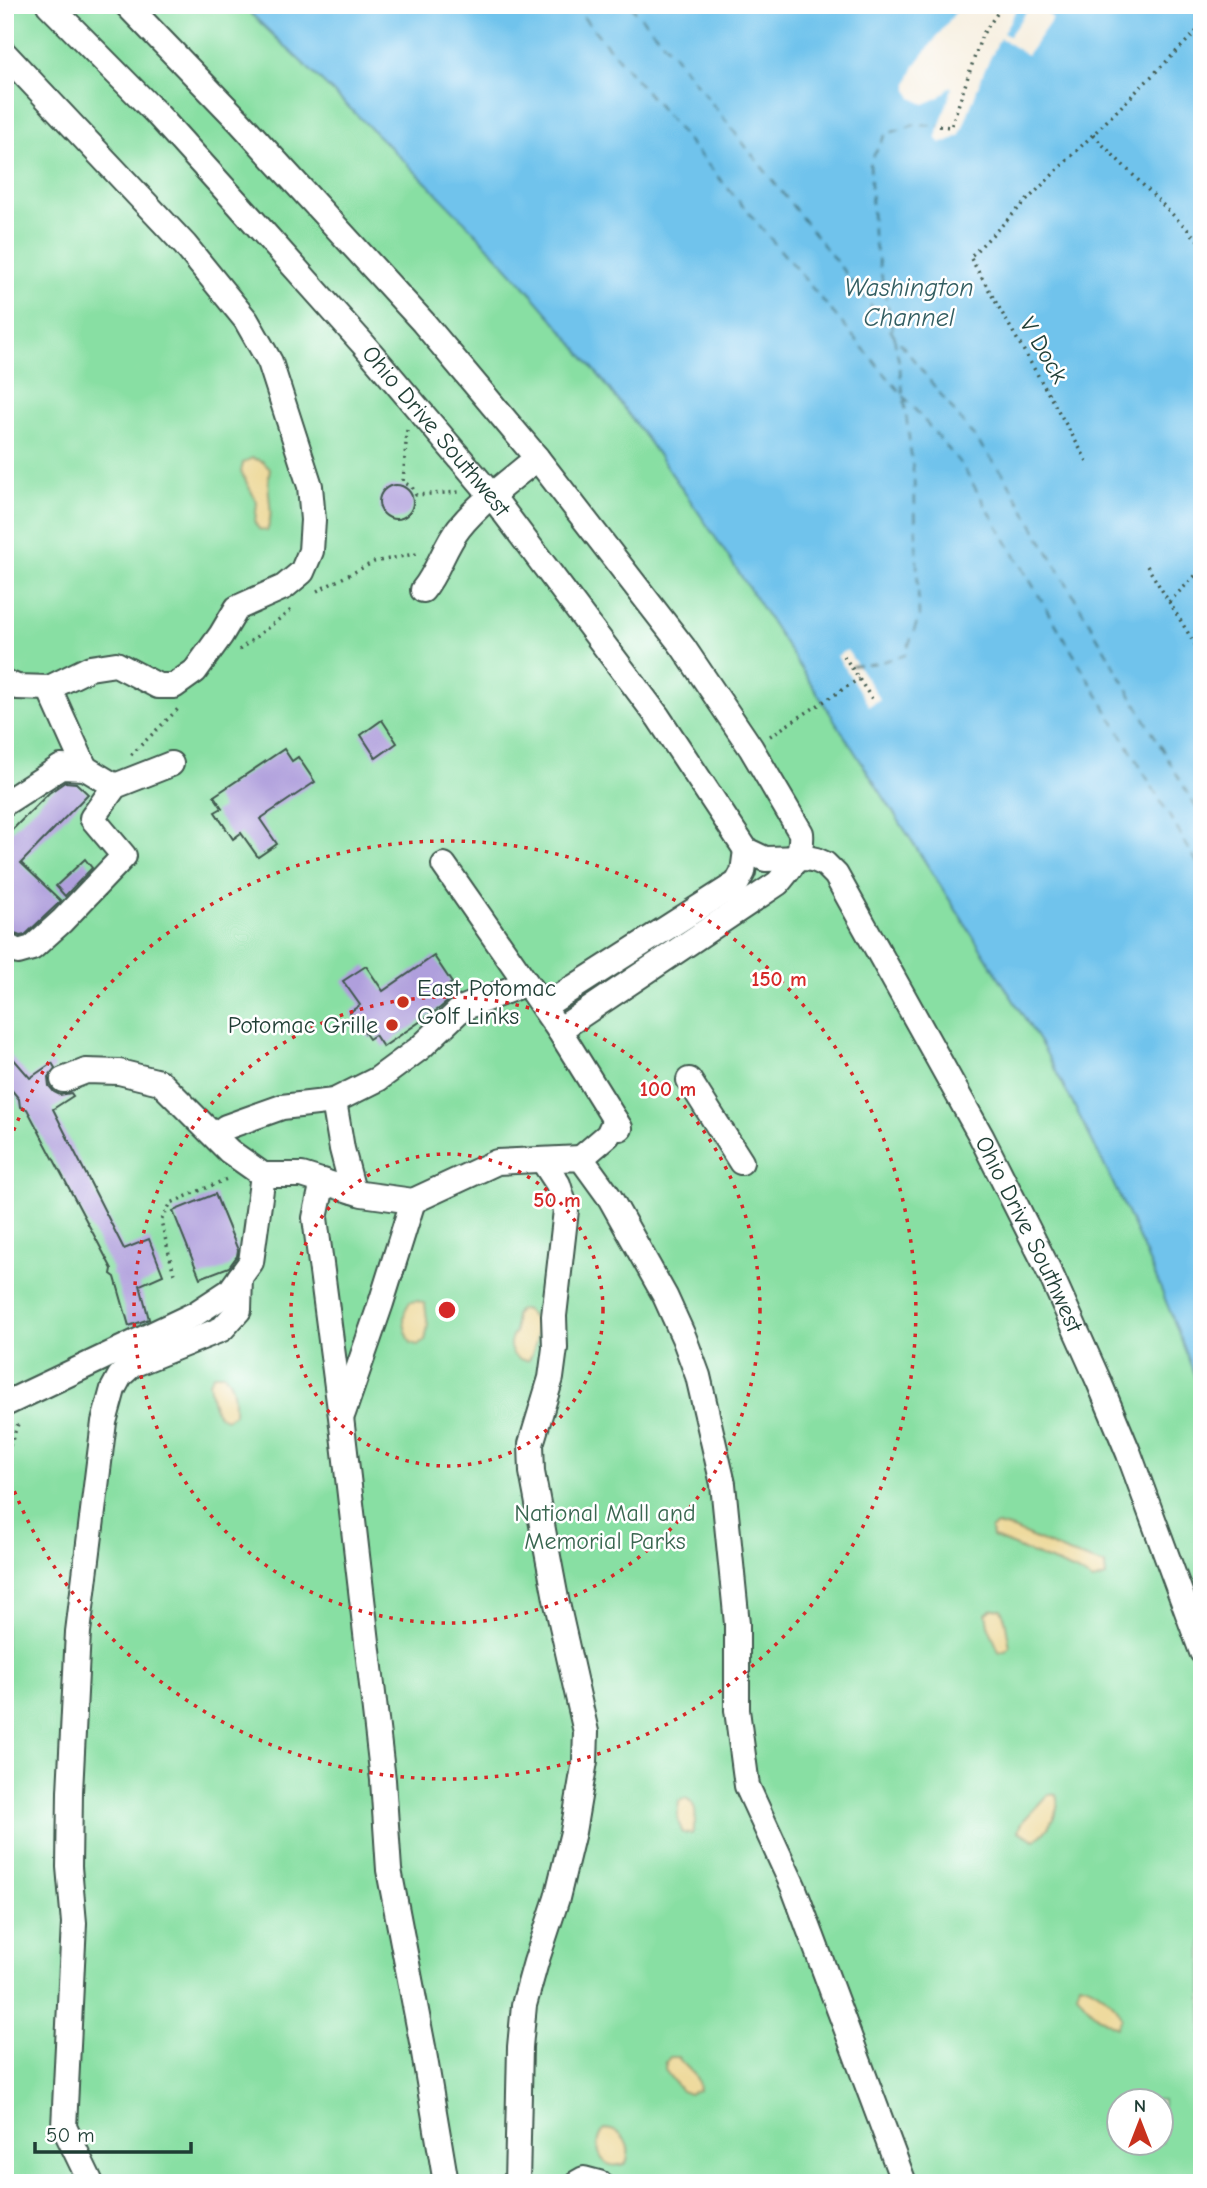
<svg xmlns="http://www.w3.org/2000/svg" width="1207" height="2188" viewBox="0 0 1207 2188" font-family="'Comic Neue',sans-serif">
  <rect width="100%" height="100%" fill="#fff"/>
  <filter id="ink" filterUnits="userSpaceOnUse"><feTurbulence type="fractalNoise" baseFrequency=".0143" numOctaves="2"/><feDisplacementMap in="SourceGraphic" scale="14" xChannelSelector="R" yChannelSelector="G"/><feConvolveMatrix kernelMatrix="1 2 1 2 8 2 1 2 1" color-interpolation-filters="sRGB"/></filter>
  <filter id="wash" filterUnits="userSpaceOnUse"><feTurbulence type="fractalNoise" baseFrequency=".00686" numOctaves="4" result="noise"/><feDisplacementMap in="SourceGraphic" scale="28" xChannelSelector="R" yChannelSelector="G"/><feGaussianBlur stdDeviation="1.57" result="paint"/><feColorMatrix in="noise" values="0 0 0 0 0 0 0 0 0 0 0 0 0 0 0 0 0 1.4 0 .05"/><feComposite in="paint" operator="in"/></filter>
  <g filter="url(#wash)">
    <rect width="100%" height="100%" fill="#f6eede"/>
    <path fill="#88dfa3" stroke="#548e6c" stroke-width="2" fill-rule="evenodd" d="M 5,5 L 242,5 C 355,114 473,220 572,342 C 668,459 748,586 830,713 C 901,825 974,936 1044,1049 C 1105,1162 1161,1276 1202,1397 L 1202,2183 L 5,2183 ZM 1120,2100 L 1162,2100 L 1162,2142 L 1120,2142 Z"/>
    <path fill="#eeda9e" stroke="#868c69" stroke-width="2" d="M 252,458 L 262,461 L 270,469 C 264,491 276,510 267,531 L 259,529 L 255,523 L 257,502 L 241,472 L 243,463 Z
      M 418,1301 L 425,1304 L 428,1326 L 425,1341 L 418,1345 L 411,1343 C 404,1329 400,1315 410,1302 Z
      M 524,1309 C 542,1321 538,1342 529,1360 C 512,1362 504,1345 515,1332 L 515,1315 L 519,1310 Z
      M 214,1374 L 224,1374 C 235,1385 234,1400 234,1414 L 226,1419 C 212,1415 211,1395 209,1382 Z
      M 997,1525 L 1013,1529 L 1066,1552 L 1105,1565 L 1106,1577 L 1093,1581 L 1075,1571 L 992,1537 L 991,1529 Z
      M 992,1609 L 1001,1609 L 1005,1619 L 1010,1647 L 1005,1651 L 999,1652 L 988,1625 L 986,1614 Z
      M 1048,1794 L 1056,1795 C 1062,1809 1048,1832 1035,1840 L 1018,1831 L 1021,1823 Z
      M 686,1798 C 699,1804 696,1822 692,1834 L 683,1833 C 677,1821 677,1813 679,1801 Z
      M 1080,1983 C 1094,1985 1118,2004 1122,2018 L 1117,2027 C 1099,2019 1088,2010 1077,1993 Z
      M 670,2057 L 678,2057 C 686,2069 702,2076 698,2090 L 689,2094 L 681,2091 L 665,2070 L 666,2062 Z
      M 605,2129 C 623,2130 633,2146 626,2163 C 603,2174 589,2147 605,2129 Z"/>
    <path fill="#70c3ec" stroke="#488090" stroke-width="2" d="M 242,5 L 1202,5 L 1202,1397 C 1161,1276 1105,1162 1044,1049 C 974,936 901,825 830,713 C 748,586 668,459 572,342 C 473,220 355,114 242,5 Z"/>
    <path fill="#f6eede" d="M 961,5 L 1019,5 L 1003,33 L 1009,36 L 1031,5 L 1035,5 L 1053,18 L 1027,55 L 1000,38 L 984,71 L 960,135 L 948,142 L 941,143 L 937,139 L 937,134 L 952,88 L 950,87 L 940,97 L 924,104 L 912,98 L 908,90 L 908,82 L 916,64 Z
      M 847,650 L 880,699 L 869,706 L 837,656 Z"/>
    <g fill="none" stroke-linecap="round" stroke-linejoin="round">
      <path stroke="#335e62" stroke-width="2" stroke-dasharray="9 7" stroke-linecap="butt" d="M 573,5 L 961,464 L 1202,871
        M 630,5 L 670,50 L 1004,475 L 1202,818
        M 903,393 L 899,362 L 873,234 L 870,162 L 886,134 L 917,124 L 939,126
        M 851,666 L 877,663 L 905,655 L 919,617 L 914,478 L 904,398"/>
    </g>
    <g id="blocks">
      <path fill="#af9fdc" d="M379 502a17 17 0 1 1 34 0a17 17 0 1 1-34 0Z
        M 382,720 L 397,743 L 376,758 L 361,735 Z
        M 284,749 L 292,761 L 298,757 L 315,782 L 260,819 L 277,844 L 258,857 L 241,833 L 233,839 L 215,812 L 222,808 L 214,796 Z
        M 65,782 L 76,783 L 88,794 L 21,863 L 61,901 L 25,935 L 20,936 L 5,930 L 5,837 L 49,793 Z
        M 85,859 L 92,868 L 65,896 L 56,886 Z
        M 434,956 L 452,983 L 446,987 L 453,997 L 440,1008 L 383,1047 L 375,1035 L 369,1039 L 350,1012 L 360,1005 L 343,981 L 366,966 L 383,991 Z
        M 5,1049 L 30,1078 L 52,1063 L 55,1068 L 48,1077 L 49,1086 L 54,1092 L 60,1095 L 71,1093 L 73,1096 L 53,1109 L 124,1249 L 149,1239 L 163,1275 L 140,1285 L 149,1319 L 129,1326 L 115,1277 L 111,1274 L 112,1269 L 27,1109 L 20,1107 L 19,1099 L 5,1082 Z
        M 215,1194 L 238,1250 L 237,1256 L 229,1267 L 200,1278 L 173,1211 Z"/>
    </g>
  </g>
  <g filter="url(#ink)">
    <use href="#blocks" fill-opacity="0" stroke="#3f584e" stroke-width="2"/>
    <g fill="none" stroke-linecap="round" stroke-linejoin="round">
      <g stroke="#3f584e" stroke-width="28">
        <g id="minor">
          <path id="s1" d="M 49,5 L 157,114 L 240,206 L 364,345 L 492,496 L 658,717 L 746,850 L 765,859 L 807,858 L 816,860 L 825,864 L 836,875 L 981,1136 L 1051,1275 L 1099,1382 L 1129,1454 L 1202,1652"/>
          <path d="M 127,5 L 239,121 L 423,322 L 537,458 L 683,647 L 751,748 L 801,833 C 803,855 791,867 778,883 L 559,1030"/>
          <path d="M 5,54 L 185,245 L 246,320 L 270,362 L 310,486 L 313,520 L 311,551 L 302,572 L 284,587 L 237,608 L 221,635 L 195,671 L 174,686 L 158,686 L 116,664 L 90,668 L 49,688 L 17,687 L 5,682"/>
          <path d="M 423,590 C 438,572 444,547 459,528 C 481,501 511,480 537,458"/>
          <path d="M 49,688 L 85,768"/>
          <path d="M 5,803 L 61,767 L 85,768 L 115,786"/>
          <path d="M 444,865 L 559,1030 L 620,1128"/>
          <path d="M 5,945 L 18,952 L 32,948 L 62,921 L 124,856 L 92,818 L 115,786 L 171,764"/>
          <path d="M 543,1007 L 737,883 L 743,872 L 746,850"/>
          <path d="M 63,1080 L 86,1071 L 119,1072 L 160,1082 L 229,1151 L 263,1175 L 302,1175 L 362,1194 L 413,1201 L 497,1162 L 581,1158 L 610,1198 L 665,1296 L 684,1338 L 698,1376 L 723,1484 L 737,1624 L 737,1710 L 747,1786 L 793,1886 L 904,2183"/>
          <path d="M 689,1080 L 741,1162"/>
          <path d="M 334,1101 L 342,1149 L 353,1191"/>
          <path d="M 215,1135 L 226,1127 L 282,1107 L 334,1101 L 378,1079 L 420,1048 L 461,1009 L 526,983"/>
          <path d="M 581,1158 L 608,1135 L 615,1120"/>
          <path d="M 323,1181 L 315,1218 L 341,1417 L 367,1642 L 383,1780 L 389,1870 L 423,2047 L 446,2183"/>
          <path d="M 5,1404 L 195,1314 L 230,1291 L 251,1262 L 263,1175"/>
          <path d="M 343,1413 L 381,1303 L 413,1201"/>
          <path d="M 91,2183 L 64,2127 L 74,1923 L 69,1867 L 70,1792 L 78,1632 L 104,1422 L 113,1389 L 120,1376 L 132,1365 L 222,1329 L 239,1310 L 240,1277"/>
          <path d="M 517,2183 L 520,2047 L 524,2005 L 536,1962 L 557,1898 L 573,1832 L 585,1761 L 586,1732 L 556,1599 L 532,1472 L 531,1444 L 551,1378 L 555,1348 L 554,1316 L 566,1210 L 558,1184 L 543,1161"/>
          <path d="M 577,2183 L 584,2179 L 599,2183"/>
        </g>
      </g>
      <path stroke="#3f584e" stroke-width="3.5" stroke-dasharray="2 5" stroke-linecap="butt" d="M 852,5 L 859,12
        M 939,126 L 951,127 L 982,35 L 1003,5
        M 1093,135 L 1202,244
        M 407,430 L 403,482 L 412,487 L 416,495 L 459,492
        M 1087,461 L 970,257 L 1202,26
        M 1147,566 L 1198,649
        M 317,591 L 374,562 L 414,554 L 420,555
        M 1169,602 L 1202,569
        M 239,650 L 291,610
        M 844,656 L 872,699
        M 770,736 L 859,679
        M 131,755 L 178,709
        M 174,1274 L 161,1221 L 171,1203 L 229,1178
        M 5,1459 L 18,1424"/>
      <use href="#minor" stroke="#fff" stroke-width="24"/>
    </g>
  </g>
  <g fill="none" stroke="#d62828" stroke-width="3.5" stroke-dasharray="3.5 7">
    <circle cx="447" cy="1310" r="156"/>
    <circle cx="447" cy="1310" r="313"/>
    <path d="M6 1150A469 469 0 1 1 6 1470"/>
  </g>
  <g fill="#c8321e" stroke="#fff" stroke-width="2.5">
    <circle cx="403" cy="1002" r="7"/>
    <circle cx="392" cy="1025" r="7"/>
  </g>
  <g text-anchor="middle" stroke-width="5" stroke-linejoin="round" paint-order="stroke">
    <g font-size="24" fill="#1f3d34" stroke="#fff">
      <text transform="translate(1044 350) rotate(60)" y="8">V Dock</text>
      <text dy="8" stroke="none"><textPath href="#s1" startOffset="576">Ohio Drive Southwest</textPath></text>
      <text dy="8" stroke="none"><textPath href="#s1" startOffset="1603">Ohio Drive Southwest</textPath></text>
    </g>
    <g font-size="24" fill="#1f3d34" stroke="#fff" text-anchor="start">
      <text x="417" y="996">East Potomac<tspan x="417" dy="28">Golf Links</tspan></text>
      <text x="378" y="1033" text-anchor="end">Potomac Grille</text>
    </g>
    <g font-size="24" fill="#396650" stroke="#fff">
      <text x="605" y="1521">National Mall and<tspan x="605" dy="28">Memorial Parks</tspan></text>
    </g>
    <g font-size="26" font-style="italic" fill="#335e62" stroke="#fff">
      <text x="909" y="296">Washington<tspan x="909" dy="30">Channel</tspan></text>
    </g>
  </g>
  <circle cx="447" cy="1310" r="10" fill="#d62828" stroke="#fff" stroke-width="3.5"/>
  <g font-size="21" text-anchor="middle" font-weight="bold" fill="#d62828" stroke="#fff" stroke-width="5" stroke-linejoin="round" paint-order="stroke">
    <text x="779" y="986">150 m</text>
    <text x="668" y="1096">100 m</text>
    <text x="557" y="1207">50 m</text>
  </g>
  <rect width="1207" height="2188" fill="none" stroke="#fff" stroke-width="28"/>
  <g transform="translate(1140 2122)"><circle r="33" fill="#ffffff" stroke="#a5b1ae" stroke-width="2"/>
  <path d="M0-5L12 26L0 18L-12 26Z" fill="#c8321e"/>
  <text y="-10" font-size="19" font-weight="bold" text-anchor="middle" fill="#1f3d34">N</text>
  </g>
  <path d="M35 2142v10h156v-10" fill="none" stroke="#1f3d34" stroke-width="3.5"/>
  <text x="46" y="2142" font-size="21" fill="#1f3d34" stroke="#ffffff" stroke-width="5" paint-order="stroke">50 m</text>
</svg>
